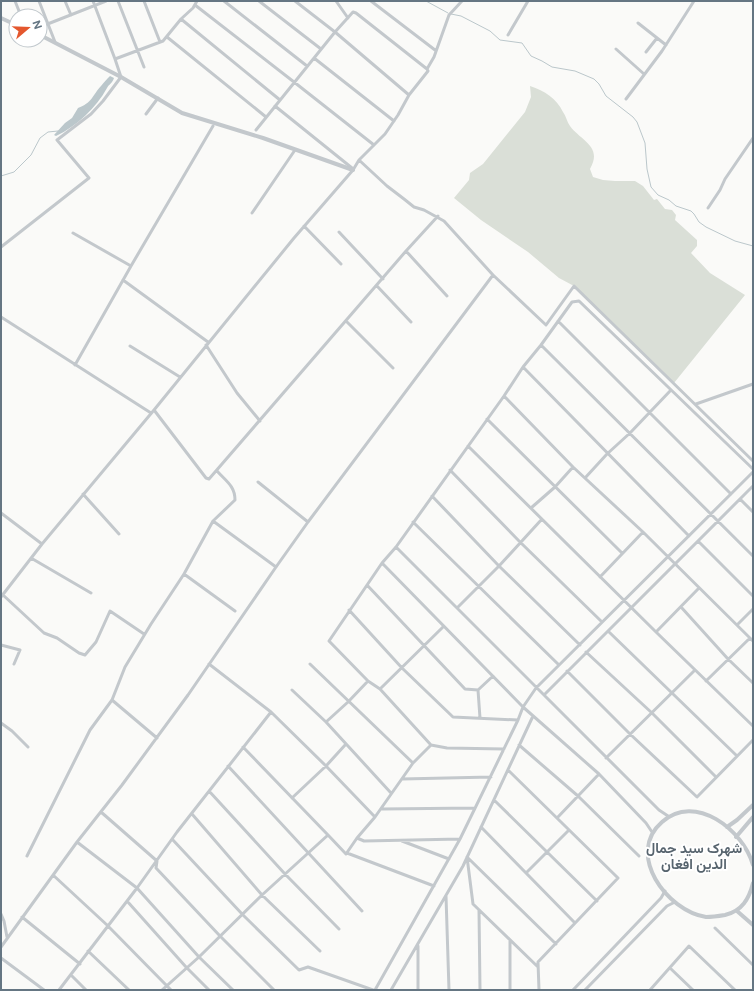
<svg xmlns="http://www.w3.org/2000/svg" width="754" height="991" viewBox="0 0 754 991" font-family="Figtree,Vazirmatn,sans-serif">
  <rect width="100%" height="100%" fill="#fafaf8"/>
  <path fill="#dadfd7" d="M 530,86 C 545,91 556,98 563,112 C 566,116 567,122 570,126 C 581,141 603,146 590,169 L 593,177 L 603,180 L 615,181 L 635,181 L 643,186 L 654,200 L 657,199 L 665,209 L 672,210 L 676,215 L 675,220 L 697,240 L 697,246 L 691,253 L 710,273 L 745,295 L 674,383 L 574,286 L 559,278 L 528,252 L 481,220 L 454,198 L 469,180 L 470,173 L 483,164 L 525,112 L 531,97 Z"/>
  <path fill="#bbc7cb" d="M 110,76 L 114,78 C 112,84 109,84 107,88 C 96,108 77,126 56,136 L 54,135 L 65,123 L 72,118 L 78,108 C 92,103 92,96 101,86 C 104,82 107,79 110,76 Z"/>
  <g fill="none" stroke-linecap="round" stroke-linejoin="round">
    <path stroke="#bbc7cb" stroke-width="1" d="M 426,1 L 448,13
      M 451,14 L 461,16 L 490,31 L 500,40 L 522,43 L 531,56 L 542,61 L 552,67 L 575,71 L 594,79 L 599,84 L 606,96 L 633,117 L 637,122 L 645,143 L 647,169 L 651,187 L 658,195 L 669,200 L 676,206 L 691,211 L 694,214 L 699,222 L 706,227 L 735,241 L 753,246
      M 1,176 L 14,172 L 31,155 L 40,138 L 48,132 L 58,131"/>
    <path stroke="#c3c8cc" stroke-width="3" d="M 15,1 L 21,16
      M 39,1 L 55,42
      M 65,1 L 71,15
      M 118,1 L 144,67
      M 144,1 L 160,42
      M 224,1 L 307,66
      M 259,1 L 321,49
      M 295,1 L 335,32 L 409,95
      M 336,1 L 348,18
      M 371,1 L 435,50
      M 195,5 L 294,82 L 374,145
      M 181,19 L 280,100
      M 638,23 L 666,45
      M 40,27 L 106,1
      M 508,35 L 528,1
      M 167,37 L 266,117
      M 616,49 L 644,74
      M 646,52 L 657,38
      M 314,58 L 394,121
      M 115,59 L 163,41 L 181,19 L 193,8 L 197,1
      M 626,99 L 662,51 L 694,1
      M 275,106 L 352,168
      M 146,114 L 158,98
      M 256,130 L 335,32 L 353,12 L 356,13 L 427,69
      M 359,160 L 387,186 L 404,199 L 414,207 L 424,210 L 444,221 L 493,275 L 546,325 L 574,286 L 753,461
      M 708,208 L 720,190 L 725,179 L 753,138
      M 252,213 L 295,150
      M 304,226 L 341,264
      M 339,232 L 383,279
      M 73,233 L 131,266
      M 1,247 L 89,178 L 57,140 L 91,114 L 103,101 L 121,77 L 115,59 L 93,1
      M 406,251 L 447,296
      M 123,280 L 208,342
      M 377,286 L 411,322
      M 1,317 L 151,413
      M 346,321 L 393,368
      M 558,321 L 731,494
      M 206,345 L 237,393 L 260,421
      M 541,345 L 753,556
      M 130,346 L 180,377
      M 75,365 L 131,266 L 213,126
      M 523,367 L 689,536
      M 504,396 L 573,467 L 643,532 L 753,641
      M 696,404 L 753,384
      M 154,410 L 206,478 L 209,479 L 406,251 L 438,216
      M 487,419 L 622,553
      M 468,446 L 656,632 L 753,726
      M 450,470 L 520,542 L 602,622
      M 585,478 L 607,454 L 630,433 L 671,390
      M 258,482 L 308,522
      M 83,494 L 119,534
      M 432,496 L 499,566 L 580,645
      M 740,499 L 753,512
      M 531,508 L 555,487 L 573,467
      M 1,513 L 42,544
      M 213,521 L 276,567
      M 413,522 L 559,665
      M 698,541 L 753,596
      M 396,547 L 659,810 L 668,816
      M 31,558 L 91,593
      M 382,563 L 523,707 L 599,774 L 646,823 L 652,832
      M 184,574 L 235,611
      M 600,577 L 643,532
      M 367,585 L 465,689 L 478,690 L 493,676
      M 3,595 L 44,633 L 57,638 L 79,653 L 85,655 L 96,642 L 110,611 L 144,634
      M 1,597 L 42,544 L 154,410 L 294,238 L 353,170 L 359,160 L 385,134 L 398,115 L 409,95 L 428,71 L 427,69 L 434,57 L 449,15 L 462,1
      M 681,607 L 728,659 L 753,683
      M 457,608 L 499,566 L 542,519
      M 349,610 L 402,668 L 453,717 L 518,720
      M 737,625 L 753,609
      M 608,631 L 737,756
      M 656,632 L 699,588
      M 1,645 L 20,650 L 14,664
      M 586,652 L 652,713 L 716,777
      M 209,664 L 271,712 L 326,766 L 375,817 L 357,838
      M 310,664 L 413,763
      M 567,671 L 630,734 L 697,797 L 753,740
      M 368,681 L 329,641 L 382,563 L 396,547 L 504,396 L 523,367 L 541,345 L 572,302 L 579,301 L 753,469
      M 706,681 L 750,638
      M 380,689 L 431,745 L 447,748 L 504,749
      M 292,690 L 326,722 L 391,793
      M 478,690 L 480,718
      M 544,695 L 753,486
      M 112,700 L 157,738
      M 326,722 L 348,702 L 368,681 L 380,689 L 443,627
      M 1,723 L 12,731 L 28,747
      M 519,745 L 578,796 L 639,856
      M 243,747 L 328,835
      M 606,758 L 695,670
      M 228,766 L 362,911
      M 508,770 L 618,878 L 538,962 L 539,990
      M 402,779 L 491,777
      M 209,791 L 285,874 L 339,929
      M 292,798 L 326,766 L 346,744
      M 494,800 L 597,901
      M 382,809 L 475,808
      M 101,812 L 157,861 L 156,868 L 220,936 L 274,990
      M 192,814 L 262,895 L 320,951
      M 375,817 L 413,763 L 431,745
      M 557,818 L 599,774
      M 481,827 L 575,923
      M 172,839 L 243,915 L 299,970 L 308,967 L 373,990
      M 402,841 L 449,859
      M 77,842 L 137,888 L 199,957 L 233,990
      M 347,853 L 434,886
      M 27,856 L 90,730 L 112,700 L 125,667 L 151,624 L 184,574 L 213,521 L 235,500 C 235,486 226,481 217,471
      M 467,857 L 473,904 L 538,967
      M 467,857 L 556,944
      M 526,873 L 569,830
      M 53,875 L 107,925 L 171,990
      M 446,896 L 449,990
      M 127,901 L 186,967 L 209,990
      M 479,910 L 480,990
      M 1,914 L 4,921 L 7,937
      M 22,917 L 80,964
      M 715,928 L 753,965
      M 510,940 L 510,990
      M 418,946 L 418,990
      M 1,947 L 77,842 L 122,785 L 188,695 L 276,567 L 308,522 L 493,275
      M 88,951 L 129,990
      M 1,958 L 44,990
      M 670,968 L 693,990
      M 71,975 L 86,990
      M 59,990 L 137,888 L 177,832 L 271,712
      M 162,990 L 199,957 L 262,895 L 328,835 L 346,854 L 357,838 L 364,841 L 460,839
      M 375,990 L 460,839 L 518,720 L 523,707 L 536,688 L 753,472
      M 391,990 L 463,866 L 533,716
      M 573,990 L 661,898 L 665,891
      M 585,990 L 667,906 L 675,902
      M 650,990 L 689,946 L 735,990"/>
    <path stroke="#c3c8cc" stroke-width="4" d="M 1,18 L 16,25
      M 40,35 L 121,77 L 182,113 L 263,138 L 353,170
      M 727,827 L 737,820 L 753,805
      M 736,837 L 753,817
      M 753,865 C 743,830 695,792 662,822 C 625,854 667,911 706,917 C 712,917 719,916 725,915 C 742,911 749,899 753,883
      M 737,911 L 753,925"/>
  </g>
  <g text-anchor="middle" stroke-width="4" stroke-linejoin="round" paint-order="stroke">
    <g font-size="14" font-weight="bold" fill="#57646e" stroke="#fff">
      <text x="694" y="853">شهرک سید جمال<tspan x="694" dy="16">الدین افغان</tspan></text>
    </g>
  </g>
  <rect width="754" height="991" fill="none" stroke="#657683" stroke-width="4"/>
  <g transform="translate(28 28) rotate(71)"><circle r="19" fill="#ffffff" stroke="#c1c8cd"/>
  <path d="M0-3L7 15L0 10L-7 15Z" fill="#e4572e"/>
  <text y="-6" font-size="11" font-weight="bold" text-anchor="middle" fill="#657683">N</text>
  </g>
</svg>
